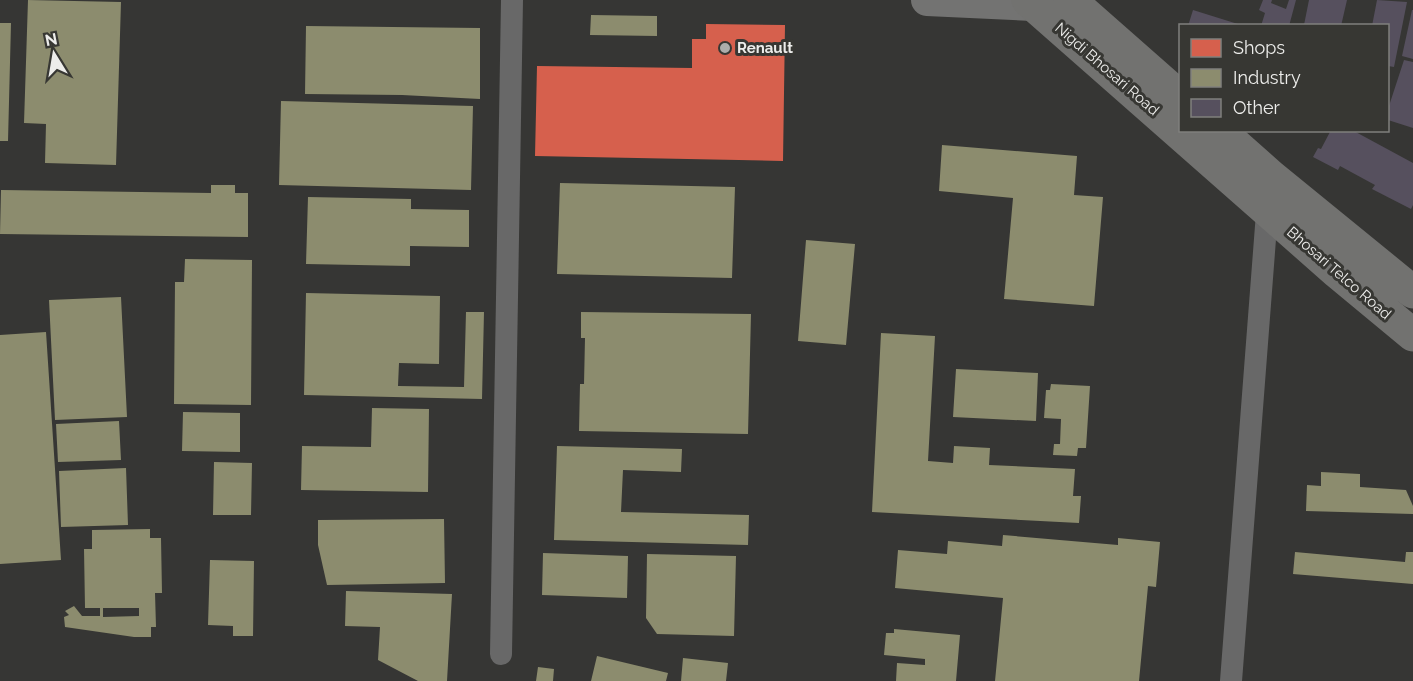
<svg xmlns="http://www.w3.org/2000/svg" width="1413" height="681" viewBox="0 0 1413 681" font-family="Raleway,sans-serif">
  <rect width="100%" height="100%" fill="#363634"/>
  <path fill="#d6604d" d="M 706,24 L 785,25 L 783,161 L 535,156 L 537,66 L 692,68 L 692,39 L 706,39 Z"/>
  <path fill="#8c8c6e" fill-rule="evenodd" d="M 28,0 L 121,2 L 116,165 L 45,163 L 46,124 L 24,123 Z
    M 591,15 L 657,16 L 657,36 L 590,35 Z
    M 0,23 L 11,23 L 8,141 L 0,141 Z
    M 306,26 L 480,28 L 480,99 L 402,95 L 305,94 Z
    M 281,101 L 473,106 L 471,190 L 279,185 Z
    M 942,145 L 1077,156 L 1074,195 L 1103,197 L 1094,306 L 1004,299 L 1013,198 L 939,191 Z
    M 560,183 L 735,187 L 732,278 L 557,274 Z
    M 211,185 L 235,185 L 235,193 L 248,193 L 248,237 L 0,234 L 1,190 L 211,193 Z
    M 308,197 L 411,199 L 411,209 L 469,210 L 469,247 L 410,246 L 410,266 L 306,264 Z
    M 806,240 L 855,244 L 846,345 L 798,341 Z
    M 185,259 L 252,260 L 251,405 L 174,404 L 175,282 L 184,282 Z
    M 306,293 L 440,296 L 439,364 L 399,363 L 398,386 L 464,387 L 466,312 L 484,312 L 482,399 L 304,395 Z
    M 121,297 L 127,417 L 55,420 L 49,300 Z
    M 581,312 L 751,314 L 748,434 L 579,431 L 580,384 L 584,384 L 585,338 L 581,338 Z
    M 46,332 L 61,560 L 0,564 L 0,335 Z
    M 881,333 L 935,336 L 928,461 L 953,463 L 954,446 L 990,448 L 989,465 L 1075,469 L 1073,496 L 1081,496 L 1079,523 L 872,512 Z
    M 956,369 L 1038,373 L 1036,421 L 953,417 Z
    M 1051,384 L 1090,386 L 1086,448 L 1078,448 L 1077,456 L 1053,455 L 1054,444 L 1060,444 L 1061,419 L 1044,418 L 1046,390 L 1050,390 Z
    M 372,408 L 429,409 L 428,492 L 301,490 L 302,446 L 371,447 Z
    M 183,412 L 240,413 L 240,452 L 182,451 Z
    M 119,421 L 121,460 L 58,462 L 56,424 Z
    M 557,446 L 682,449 L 681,472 L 623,470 L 621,512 L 749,515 L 748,545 L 554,540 Z
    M 214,462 L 252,463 L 251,515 L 213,515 Z
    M 126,468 L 128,525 L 61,527 L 59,471 Z
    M 1321,472 L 1360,474 L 1360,487 L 1406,490 L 1413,506 L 1413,514 L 1306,511 L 1307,485 L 1321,486 Z
    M 444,519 L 445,583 L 327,585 L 318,545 L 318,520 Z
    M 150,529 L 150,538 L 161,538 L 162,593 L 155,593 L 156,627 L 151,627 L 151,637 L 134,637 L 65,627 L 64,617 L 69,615 L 65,611 L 74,606 L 82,616 L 100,616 L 100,608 L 85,608 L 84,549 L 92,549 L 92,530 ZM 103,608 L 139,608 L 139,616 L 103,617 Z
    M 1003,535 L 1118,545 L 1118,538 L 1160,542 L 1156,587 L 1148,586 L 1139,681 L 995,681 L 1003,598 L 895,588 L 898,550 L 947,554 L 948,541 L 1002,546 Z
    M 1295,552 L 1405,562 L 1406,552 L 1413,552 L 1413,584 L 1293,574 Z
    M 543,553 L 628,556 L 627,598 L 542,595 Z
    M 647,554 L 736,556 L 734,636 L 657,634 L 646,618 Z
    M 210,560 L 254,561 L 253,636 L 233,636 L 233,626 L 208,625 Z
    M 346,591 L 452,594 L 447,681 L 418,681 L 378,660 L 380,627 L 345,626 Z
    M 894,629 L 960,635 L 956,681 L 896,681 L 897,663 L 925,665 L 925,659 L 884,655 L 886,633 L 894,633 Z
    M 597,656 L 668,673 L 666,681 L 591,681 Z
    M 683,658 L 728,663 L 726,681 L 681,681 Z
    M 538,667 L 554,669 L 553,681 L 536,681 Z"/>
  <path fill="#56505e" d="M 1263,0 L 1272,0 L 1271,3 L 1286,9 L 1289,0 L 1296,0 L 1289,26 L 1261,26 L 1265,13 L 1259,10 Z
    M 1309,0 L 1347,0 L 1341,26 L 1304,25 Z
    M 1377,0 L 1407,2 L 1394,67 L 1388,66 L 1388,26 L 1372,26 Z
    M 1193,10 L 1241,25 L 1241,26 L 1188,26 Z
    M 1412,10 L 1413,10 L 1413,59 L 1402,56 Z
    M 1404,60 L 1413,62 L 1413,128 L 1388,120 L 1388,109 Z
    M 1331,130 L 1352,130 L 1413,163 L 1413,205 L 1411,209 L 1372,189 L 1375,185 L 1340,166 L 1338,170 L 1313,157 L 1318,148 L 1321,149 Z"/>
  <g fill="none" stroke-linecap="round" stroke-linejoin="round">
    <path stroke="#686868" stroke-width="22" d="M 501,654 L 512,0
      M 1231,681 L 1268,200"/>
    <path stroke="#737372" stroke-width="32" d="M 927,0 L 1033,5 L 1050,0"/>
    <path stroke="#727270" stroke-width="33" d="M 1028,0 L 1337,272 L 1413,335
      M 1070,0 L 1180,97
      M 1219,130 L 1272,177 L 1413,292"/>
  </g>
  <circle fill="#adadab" stroke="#373733" stroke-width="2" cx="725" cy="48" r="6"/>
  <g text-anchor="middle" stroke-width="6" stroke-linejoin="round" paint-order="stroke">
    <g font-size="15" font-weight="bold" fill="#ededeb" stroke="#373733" text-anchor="start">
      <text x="737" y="53">Renault</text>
    </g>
    <g font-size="15" fill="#ededeb" stroke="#373733">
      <text transform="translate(1107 69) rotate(41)" y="5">Nigdi Bhosari Road</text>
      <text transform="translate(1339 273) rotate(41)" y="5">Bhosari Telco Road</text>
    </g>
  </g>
  <rect x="1179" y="24" width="210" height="108" fill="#373733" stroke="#80807d" stroke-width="1.5"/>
  <rect x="1191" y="39" width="30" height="18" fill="#d6604d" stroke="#80807d" stroke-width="1.5"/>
  <text x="1233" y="54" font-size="18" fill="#ededeb">Shops</text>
  <rect x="1191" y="69" width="30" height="18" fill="#8c8c6e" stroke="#80807d" stroke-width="1.5"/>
  <text x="1233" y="84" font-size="18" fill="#ededeb">Industry</text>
  <rect x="1191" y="99" width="30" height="18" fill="#56505e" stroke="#80807d" stroke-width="1.5"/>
  <text x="1233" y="114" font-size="18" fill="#ededeb">Other</text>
  <g transform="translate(54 54) rotate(349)" stroke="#373733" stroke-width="4.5" paint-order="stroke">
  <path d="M0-4.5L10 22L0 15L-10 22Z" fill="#ededeb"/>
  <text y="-9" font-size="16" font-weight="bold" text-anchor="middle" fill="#ededeb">N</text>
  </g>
</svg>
